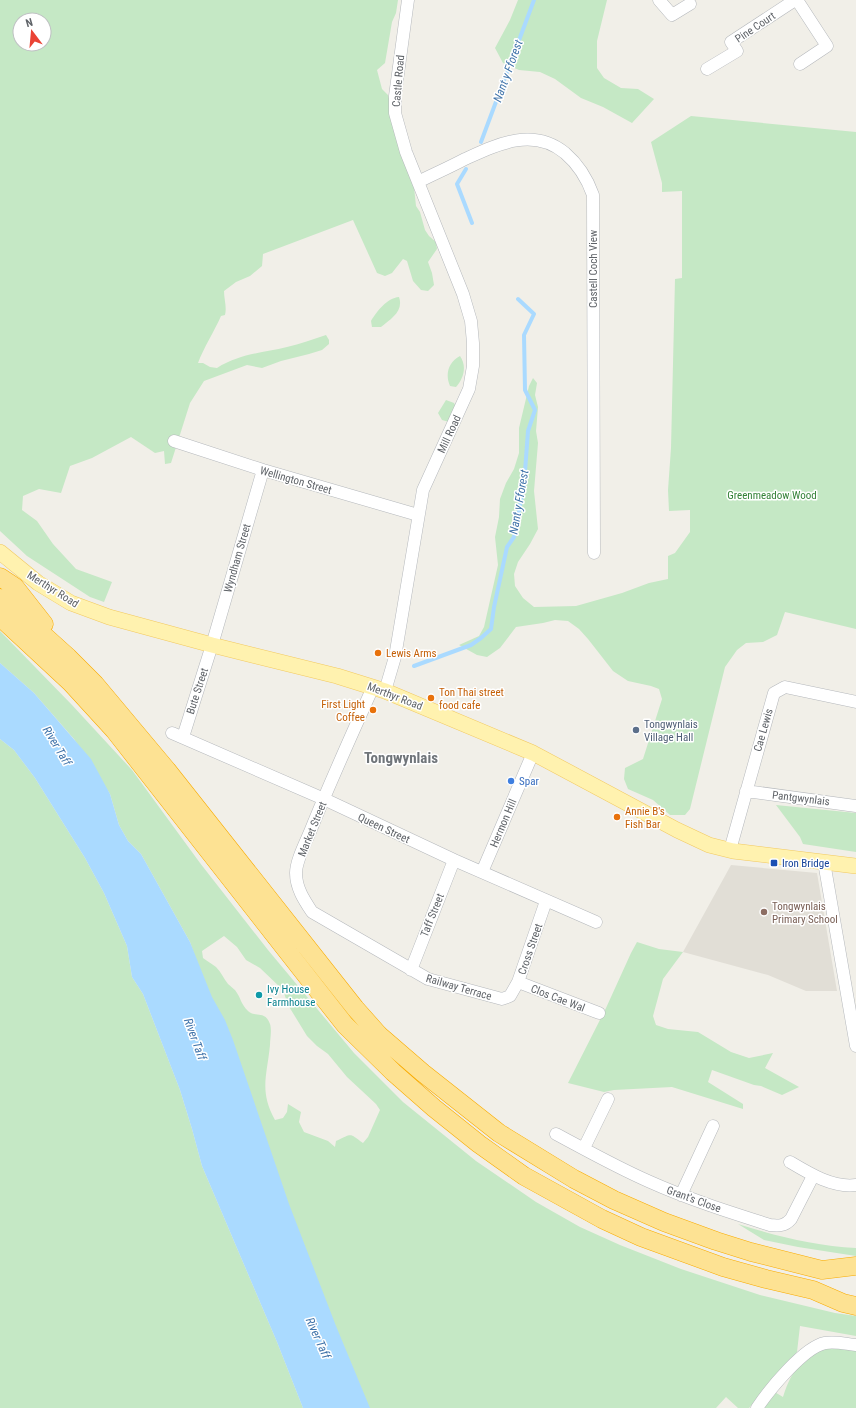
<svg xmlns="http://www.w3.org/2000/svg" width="856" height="1408" viewBox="0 0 856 1408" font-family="'Roboto Condensed',sans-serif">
  <rect width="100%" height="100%" fill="#f1efe8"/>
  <path fill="#e1ded6" d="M 731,865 L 817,873 L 837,991 L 806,991 L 768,975 L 683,952 Z"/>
  <path fill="#c5e8c5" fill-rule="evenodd" d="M 0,0 L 398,0 L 396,13 L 392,22 L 385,63 L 377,70 L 382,89 L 388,95 L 414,187 L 416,206 L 420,212 L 425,230 L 429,236 L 436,242 L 437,249 L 428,262 L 432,273 L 434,285 L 428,291 L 421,290 L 413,281 L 407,261 L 403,259 L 392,273 L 385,276 L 377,273 L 353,220 L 263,254 L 262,266 L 250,276 L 236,282 L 224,291 C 224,299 227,307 225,315 L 221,316 C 214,332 204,347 198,363 L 203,363 L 210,367 L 217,368 C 239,354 262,353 287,347 C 300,344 313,339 326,335 L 329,340 L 329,344 L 322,350 L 309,354 L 281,361 L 262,368 L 247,365 L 204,381 L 190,403 L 171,463 L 165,464 L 164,451 L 155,453 L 131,437 L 92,458 L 70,466 L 61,493 L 39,489 L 23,496 L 22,510 L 37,521 L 53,544 L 76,569 L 112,582 L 104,602 L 90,597 L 27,556 L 0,531 ZM 20,20 L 44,20 L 44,44 L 20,44 Z
    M 518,0 L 607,0 L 597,41 L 597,68 L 604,78 L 621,88 L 638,89 L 654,99 L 632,123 L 603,107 L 581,98 L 555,79 L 540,72 L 519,70 L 503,63 L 495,48 L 510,20 Z
    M 691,116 L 856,132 L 856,629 L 785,612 L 777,635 L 763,642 L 746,643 L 737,650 L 725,667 L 690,809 L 685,815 L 670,815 L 653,800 L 628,789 L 624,779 L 625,768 L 643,759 L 662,699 L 659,689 L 651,686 L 628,681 L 613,671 L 588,639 L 579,629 L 568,621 L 555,620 L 543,623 L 516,627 L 500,648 L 487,657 L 477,655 L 459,645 L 479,636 L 484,627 L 498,565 L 495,537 L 499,517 L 500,499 L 506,483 L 514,469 L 519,453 L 519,428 L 529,386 L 533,378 L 537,383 L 535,395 L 538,407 L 536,431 L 538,443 L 534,491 L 538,529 L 530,544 L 518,562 L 514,574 L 515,586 L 523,598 L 534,607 L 576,606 L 622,593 L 649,583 L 668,579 L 668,556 L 675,553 L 690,532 L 690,510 L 669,511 L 668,490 L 671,448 L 675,279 L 682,278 L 682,191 L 662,192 L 662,183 L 651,142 Z
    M 399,297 C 404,311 391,319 381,327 L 372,327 L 371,321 C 377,311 387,298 399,297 Z
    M 460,356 C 467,366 464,378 456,387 L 450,386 C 445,375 448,362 460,356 Z
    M 446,400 L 454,403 L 457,409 L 449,422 L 442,420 L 438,413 Z
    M 0,631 L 72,705 L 132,770 L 200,863 L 268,950 L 354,1053 L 403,1102 L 476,1161 L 536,1202 L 580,1227 L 620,1245 L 681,1269 L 760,1295 L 835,1313 L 856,1316 L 856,1336 L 800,1326 L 797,1352 L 749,1408 L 738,1408 L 726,1397 L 716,1408 L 364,1408 L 209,998 L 190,942 L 141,854 L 128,841 L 119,825 L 110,794 L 74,739 L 34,693 L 0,663 ZM 224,936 L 237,947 L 246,960 L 260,968 L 283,990 L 288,1005 L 307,1036 L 317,1046 L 328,1054 L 347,1077 L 376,1104 L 380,1110 L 368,1137 L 363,1143 C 349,1133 353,1133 336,1141 L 335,1147 L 328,1141 L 304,1132 L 299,1122 L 301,1112 L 288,1104 L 287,1112 L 283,1118 L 275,1120 C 259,1091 267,1076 270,1045 C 270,1039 272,1030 270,1024 C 265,1010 256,1018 248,1011 C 241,1004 241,999 237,993 C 235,989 231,987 228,984 C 224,979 221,972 216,967 C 212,964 207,961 203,958 L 202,951 Z
    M 0,739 L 14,750 L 35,778 L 85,858 L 104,893 L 127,946 L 132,977 L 143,994 L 180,1090 L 192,1129 L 202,1166 L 277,1342 L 303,1408 L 0,1408 Z
    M 776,805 L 856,813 L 856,852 L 803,844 L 800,837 Z
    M 637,942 L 659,949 L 683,952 L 663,979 L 653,1016 L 656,1025 L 668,1029 L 698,1032 L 731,1052 L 749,1058 L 773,1053 L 765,1068 L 799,1087 L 782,1095 L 761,1086 L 754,1085 L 712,1070 L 708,1082 L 743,1104 L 743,1109 L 672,1087 L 614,1090 L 604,1092 L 568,1083 L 606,1008 L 631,953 Z
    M 738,1224 C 776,1236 816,1246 856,1248 L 856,1256 L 798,1247 L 764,1240 Z
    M 828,1346 L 856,1348 L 856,1408 L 762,1408 L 773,1391 L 783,1397 C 793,1366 801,1362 828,1346 Z"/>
  <path fill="#aadaff" d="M 0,663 L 34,693 L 91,759 L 110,794 L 119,825 L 128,841 L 141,854 L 190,942 L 212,997 L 225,1020 L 233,1040 L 289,1204 L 336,1326 L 370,1408 L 303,1408 L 277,1342 L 202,1166 L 192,1129 L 180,1090 L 143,994 L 132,977 L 127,946 L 104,893 L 85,858 L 35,778 L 14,750 L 0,739 Z"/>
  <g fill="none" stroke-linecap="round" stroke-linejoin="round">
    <path stroke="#aadaff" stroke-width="4" d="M 481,142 L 534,0
      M 466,169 L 457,184 L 472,223
      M 414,666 L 471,645 L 481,638 L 491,629 L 494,607 L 507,547 L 514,537 L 524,485 L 528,431 L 535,410 L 525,390 L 524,335 L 534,314 L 518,299"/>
    <g stroke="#b5b8bc" stroke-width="13">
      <path id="minor" d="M 659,0 L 672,15 L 690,4
        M 797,0 L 827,46 L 800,64
        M 707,69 L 737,51 L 731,42 L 795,0
        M 418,182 C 434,174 450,167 465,159 C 498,144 533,127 565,153 C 579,165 587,178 593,195 L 594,553
        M 174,441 L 263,470 L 418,515
        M 373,687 C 352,734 331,780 312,827 C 307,840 296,860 296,873 C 296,888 304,900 312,912 L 428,979 L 502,999 L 510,996 L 518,982 L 546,901
        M 385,691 L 395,657 L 423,490 L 469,389 L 473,366 L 473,343 L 471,321 L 463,294 L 406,152 L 395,113 L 395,96 L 408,0
        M 172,733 L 324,799 L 454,860 L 596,922
        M 183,737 L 212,645 L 263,470
        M 746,791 L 856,806
        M 730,850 L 774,693 L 785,687 L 856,702
        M 824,862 L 856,1046
        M 482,872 L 533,753
        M 411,970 L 454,860
        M 518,982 L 599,1013
        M 556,1134 C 586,1150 616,1167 648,1181 C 688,1199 729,1212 770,1225 C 779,1226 785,1226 791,1219 L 813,1176
        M 584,1148 L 608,1099
        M 790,1162 C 810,1174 833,1188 856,1185
        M 681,1195 L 713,1126
        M 757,1408 C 769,1390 804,1347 825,1343 C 835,1341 846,1344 856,1345"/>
    </g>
    <g stroke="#f2c960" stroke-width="16">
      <path id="major" d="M 0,552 L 38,583 L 71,603 L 109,617 L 212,645 L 337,676 L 385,691 L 533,753 L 677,830 L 709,845 L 733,851 L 856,866"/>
    </g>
    <g stroke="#f9ab00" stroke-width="19">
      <path id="highway" d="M 0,577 L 15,587 L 44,624
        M 0,598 L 18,612 L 68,657 L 95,684 L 167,770 L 355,1008 L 379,1035 L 423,1073 L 499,1133 L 574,1179 L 614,1200 L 664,1222 L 716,1241 L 751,1252 L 822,1270 L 856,1266
        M 0,617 L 71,683 L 114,730 L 345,1025 L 393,1072 L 434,1108 L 479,1144 L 524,1176 L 602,1219 L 641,1237 L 723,1267 L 766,1279 L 813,1290 L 843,1303 L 856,1306"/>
    </g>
    <use href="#minor" stroke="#fff" stroke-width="12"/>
    <use href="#major" stroke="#fff2af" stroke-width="15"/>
    <use href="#highway" stroke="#fde293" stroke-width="18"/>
  </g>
  <g fill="#e8710a" stroke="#fff" stroke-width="1.5">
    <circle cx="378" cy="653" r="4"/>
    <circle cx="431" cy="698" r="4"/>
    <circle cx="373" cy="710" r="4"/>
    <circle cx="617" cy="817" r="4"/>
  </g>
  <circle fill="#5c6f8a" stroke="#fff" stroke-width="1.5" cx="636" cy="730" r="4"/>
  <circle fill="#3f7fe0" stroke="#fff" stroke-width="1.5" cx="511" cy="781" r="4"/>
  <rect fill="#1a4fb4" stroke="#fff" stroke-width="1.5" x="770" y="859" width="8" height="8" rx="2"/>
  <circle fill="#8d6e63" stroke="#fff" stroke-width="1.5" cx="764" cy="912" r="4"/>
  <circle fill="#0f9aa8" stroke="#fff" stroke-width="1.5" cx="259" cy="995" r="4"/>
  <g text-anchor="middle" stroke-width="3" stroke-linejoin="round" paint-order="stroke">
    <g font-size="11" fill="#5f6368" stroke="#fff">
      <text transform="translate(755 27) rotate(-34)" y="4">Pine Court</text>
      <text transform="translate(398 81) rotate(-85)" y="4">Castle Road</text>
      <text transform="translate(593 269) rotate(-90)" y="4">Castell Coch View</text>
      <text transform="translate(449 434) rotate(-65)" y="4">Mill Road</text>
      <text transform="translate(296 480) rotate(16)" y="4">Wellington Street</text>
      <text transform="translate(237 558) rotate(-74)" y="4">Wyndham Street</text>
      <text transform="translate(53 589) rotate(32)" y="4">Merthyr Road</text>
      <text transform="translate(197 691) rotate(-72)" y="4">Bute Street</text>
      <text transform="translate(395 696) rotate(21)" y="4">Merthyr Road</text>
      <text transform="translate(763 730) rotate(-74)" y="4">Cae Lewis</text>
      <text transform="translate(801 798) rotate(7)" y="4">Pantgwynlais</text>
      <text transform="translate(503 823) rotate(-67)" y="4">Hermon Hill</text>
      <text transform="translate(384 828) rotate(25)" y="4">Queen Street</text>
      <text transform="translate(312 829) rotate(-68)" y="4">Market Street</text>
      <text transform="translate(432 915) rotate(-68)" y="4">Taff Street</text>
      <text transform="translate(530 949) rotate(-71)" y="4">Cross Street</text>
      <text transform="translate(459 987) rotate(16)" y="4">Railway Terrace</text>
      <text transform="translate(558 998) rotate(21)" y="4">Clos Cae Wal</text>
      <text transform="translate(694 1199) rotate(20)" y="4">Grant's Close</text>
    </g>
    <g font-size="11" fill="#348238" stroke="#fff">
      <text x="772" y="499">Greenmeadow Wood</text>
    </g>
    <g font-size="11" fill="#c56008" stroke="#fff" text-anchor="start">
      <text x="386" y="657">Lewis Arms</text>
      <text x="439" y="696">Ton Thai street<tspan x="439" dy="13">food cafe</tspan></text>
      <text x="365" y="708" text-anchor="end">First Light<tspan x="365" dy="13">Coffee</tspan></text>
      <text x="625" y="815">Annie B's<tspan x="625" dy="13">Fish Bar</tspan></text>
    </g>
    <g font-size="11" fill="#4e5e75" stroke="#fff" text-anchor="start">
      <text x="644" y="728">Tongwynlais<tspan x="644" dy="13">Village Hall</tspan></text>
    </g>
    <g font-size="11" fill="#366cbe" stroke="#fff" text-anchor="start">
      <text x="519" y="785">Spar</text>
    </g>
    <g font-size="11" fill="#164399" stroke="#fff" text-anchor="start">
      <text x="782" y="867">Iron Bridge</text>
    </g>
    <g font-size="11" fill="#785e54" stroke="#fff" text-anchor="start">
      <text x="772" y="910">Tongwynlais<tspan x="772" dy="13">Primary School</tspan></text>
    </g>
    <g font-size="11" fill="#0d838f" stroke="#fff" text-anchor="start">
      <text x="267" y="993">Ivy House<tspan x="267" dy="13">Farmhouse</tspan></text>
    </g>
    <g font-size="12" font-style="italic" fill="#4174aa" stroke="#fff">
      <text transform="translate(508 71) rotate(-70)" y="4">Nant y Fforest</text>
      <text transform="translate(519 502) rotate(-80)" y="4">Nant y Fforest</text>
      <text transform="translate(57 746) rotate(59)" y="4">River Taff</text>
      <text transform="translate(195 1039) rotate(70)" y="4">River Taff</text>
      <text transform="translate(318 1338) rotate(66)" y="4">River Taff</text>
    </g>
    <g font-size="15" font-weight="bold" fill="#70757a" stroke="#fff">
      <text x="401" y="763">Tongwynlais</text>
    </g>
  </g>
  <g transform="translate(32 32) rotate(344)"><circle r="19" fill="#ffffff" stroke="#bfc1c3"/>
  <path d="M0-3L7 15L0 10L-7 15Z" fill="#ea4335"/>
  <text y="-6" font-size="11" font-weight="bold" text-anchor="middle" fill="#5f6368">N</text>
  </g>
</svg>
